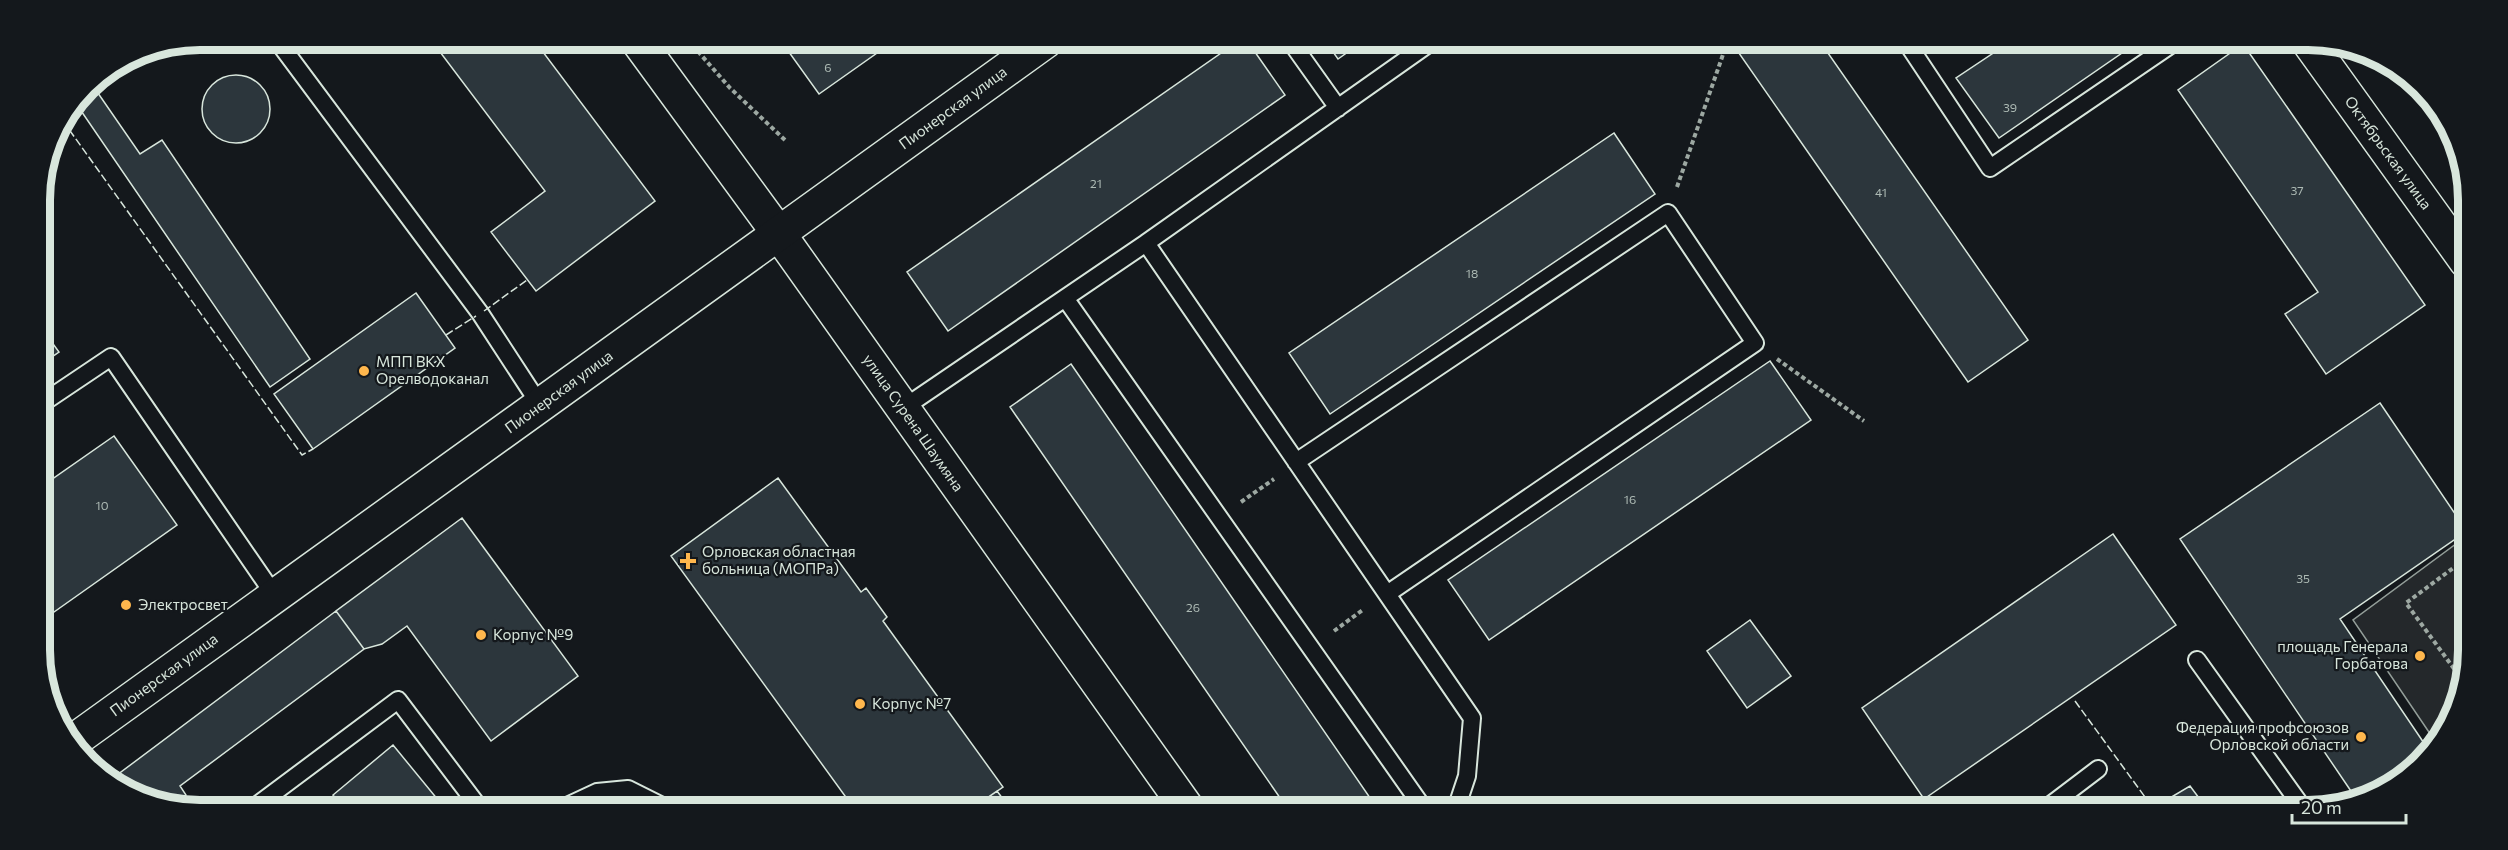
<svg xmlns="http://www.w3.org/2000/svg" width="2508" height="850" viewBox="0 0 2508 850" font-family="Commissioner,sans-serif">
  <rect width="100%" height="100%" fill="#14181c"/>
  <path fill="#24282b" stroke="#939e99" stroke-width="1.5" d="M 2464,538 L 2463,692 L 2442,739 L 2437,744 L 2353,620 Z"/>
  <path fill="#2c363c" stroke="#d8e6dc" stroke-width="1.5" d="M 431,40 L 534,40 L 655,201 L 536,291 L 491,232 L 545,191 Z
    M 781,41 L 894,41 L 819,94 Z
    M 1237,42 L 1248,42 L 1285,95 L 948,331 L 907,272 Z
    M 1326,42 L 1362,42 L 1338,59 Z
    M 1739,43 L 1821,43 L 2028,340 L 1968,382 L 1734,46 Z
    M 2007,44 L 2135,44 L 1999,138 L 1956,78 Z
    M 2243,44 L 2425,305 L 2326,374 L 2285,314 L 2318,292 L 2178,90 Z
    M202 109a34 34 0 1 1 68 0a34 34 0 1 1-68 0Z
    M 91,83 L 140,154 L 162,140 L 310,359 L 270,387 L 75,102 Z
    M 1614,133 L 1655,194 L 1330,414 L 1289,353 Z
    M 416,293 L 455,348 L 313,449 L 274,394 Z
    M 40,326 L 59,352 L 40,365 Z
    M 1770,361 L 1811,420 L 1489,640 L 1448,580 Z
    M 1071,364 L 1377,808 L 1287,808 L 1010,407 Z
    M 2380,403 L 2464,527 L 2464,533 L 2340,619 L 2430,752 L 2406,778 L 2355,797 L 2180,539 Z
    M 114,436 L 177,525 L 54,612 L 42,594 L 41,487 Z
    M 778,478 L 861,592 L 866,588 L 887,617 L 883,621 L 1003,787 L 974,807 L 853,807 L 671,556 Z
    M 462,518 L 578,676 L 491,741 L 407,626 L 382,644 L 364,649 L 336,611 Z
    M 2113,534 L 2176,625 L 1924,799 L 1862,708 Z
    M 336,611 L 364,649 L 180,786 L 186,795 L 172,805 L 158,805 L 113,778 Z
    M 1750,620 L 1791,676 L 1747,708 L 1707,651 Z
    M 393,745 L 443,806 L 342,806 L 333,795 Z
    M 2190,786 L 2208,810 L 2148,810 L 2153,808 Z
    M 997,791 L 1009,807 L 974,807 Z"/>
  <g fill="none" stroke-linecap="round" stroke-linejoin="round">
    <g stroke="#d8e6dc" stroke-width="20">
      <path id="service" d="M 276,39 L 480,313 L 540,405
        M 1291,42 L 1338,108
        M 1907,43 L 1990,168 L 2172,44
        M 1146,243 L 1431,42
        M 1065,298 L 1424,809
        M 41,404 L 111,357 L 275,596
        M 902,409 L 1146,243 L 1472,718 L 1467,776 L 1456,809
        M 1296,462 L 1668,213 L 1755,343 L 1387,594
        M 2197,660 L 2305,811
        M 256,806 L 398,700 L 478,806
        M 567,806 L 597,792 L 628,789 L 664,807
        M 2044,810 L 2098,769"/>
    </g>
    <g stroke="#d8e6dc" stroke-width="36">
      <path id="minor" d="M 637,40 L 779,234 L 1187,808"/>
    </g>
    <g stroke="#d8e6dc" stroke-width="36">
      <path id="secondary" d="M 72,742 L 1046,41"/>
    </g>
    <g stroke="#d8e6dc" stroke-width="36">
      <path id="primary" d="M 2310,44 L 2466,261"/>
    </g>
    <path stroke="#9da8a2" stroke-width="4" stroke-dasharray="4.5 3" stroke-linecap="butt" d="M 688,40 L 730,88 L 786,141
      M 1677,187 L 1727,43
      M 1777,359 L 1864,421
      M 1241,502 L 1274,479
      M 1334,631 L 1364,609
      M 2463,681 L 2406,603 L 2464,560"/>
    <use href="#service" stroke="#14181c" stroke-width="16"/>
    <use href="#minor" stroke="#14181c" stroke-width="33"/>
    <use href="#secondary" stroke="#14181c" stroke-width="33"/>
    <use href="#primary" stroke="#14181c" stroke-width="33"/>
    <path stroke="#d8e6dc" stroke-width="1.5" stroke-dasharray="8 3" stroke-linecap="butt" d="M 63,121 L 302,455 L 313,449
      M 484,311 L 527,280
      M 446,335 L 476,316
      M 2075,701 L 2153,808
      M 1555,809 L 1557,809"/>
  </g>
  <g fill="#ffb74d" stroke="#14181c" stroke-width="2">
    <circle cx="364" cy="371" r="6"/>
    <path d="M685 552h6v6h6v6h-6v6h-6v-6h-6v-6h6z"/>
    <circle cx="126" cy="605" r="6"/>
    <circle cx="481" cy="635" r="6"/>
    <circle cx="2420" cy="656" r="6"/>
    <circle cx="860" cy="704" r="6"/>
    <circle cx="2361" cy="737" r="6"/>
  </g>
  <g text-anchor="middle" stroke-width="4.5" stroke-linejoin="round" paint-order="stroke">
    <g font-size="12" fill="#adbab4">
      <text x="828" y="72">6</text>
      <text x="2010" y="112">39</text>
      <text x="1096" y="188">21</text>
      <text x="2297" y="195">37</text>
      <text x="1881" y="197">41</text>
      <text x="1472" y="278">18</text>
      <text x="1630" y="504">16</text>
      <text x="102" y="510">10</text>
      <text x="2303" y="583">35</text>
      <text x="1193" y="612">26</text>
    </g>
    <g font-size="15" fill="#d8e6dc" stroke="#14181c">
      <text transform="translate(953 108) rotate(-36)" y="5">Пионерская улица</text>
      <text transform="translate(2388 153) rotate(54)" y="5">Октябрьская улица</text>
      <text transform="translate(559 392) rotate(-36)" y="5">Пионерская улица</text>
      <text transform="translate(913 423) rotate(55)" y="5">улица Сурена Шаумяна</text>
      <text transform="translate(164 675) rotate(-36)" y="5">Пионерская улица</text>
    </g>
    <g font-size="15" fill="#d8e6dc" stroke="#14181c" text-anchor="start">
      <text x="376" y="367">МПП ВКХ<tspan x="376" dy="17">Орелводоканал</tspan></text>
      <text x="702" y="557">Орловская областная<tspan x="702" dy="17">больница (МОПРа)</tspan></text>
      <text x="138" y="610">Электросвет</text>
      <text x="493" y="640">Корпус №9</text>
      <text x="2408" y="652" text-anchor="end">площадь Генерала<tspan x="2408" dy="17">Горбатова</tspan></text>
      <text x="872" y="709">Корпус №7</text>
      <text x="2349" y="733" text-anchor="end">Федерация профсоюзов<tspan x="2349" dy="17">Орловской области</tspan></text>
    </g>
  </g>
  <path d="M0 0H2508V850H0ZM200 50H2308A150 150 0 0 1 2458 200V650A150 150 0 0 1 2308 800H200A150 150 0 0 1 50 650V200A150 150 0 0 1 200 50Z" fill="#14181c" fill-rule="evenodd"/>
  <path fill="none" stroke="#d8e6dc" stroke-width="8" d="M200 50H2308A150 150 0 0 1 2458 200V650A150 150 0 0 1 2308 800H200A150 150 0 0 1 50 650V200A150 150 0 0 1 200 50Z"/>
  <path d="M2292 814v9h114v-9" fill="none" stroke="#d8e6dc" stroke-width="3"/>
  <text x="2301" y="814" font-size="18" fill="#d8e6dc" stroke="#14181c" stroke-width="4.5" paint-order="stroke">20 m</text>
</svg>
